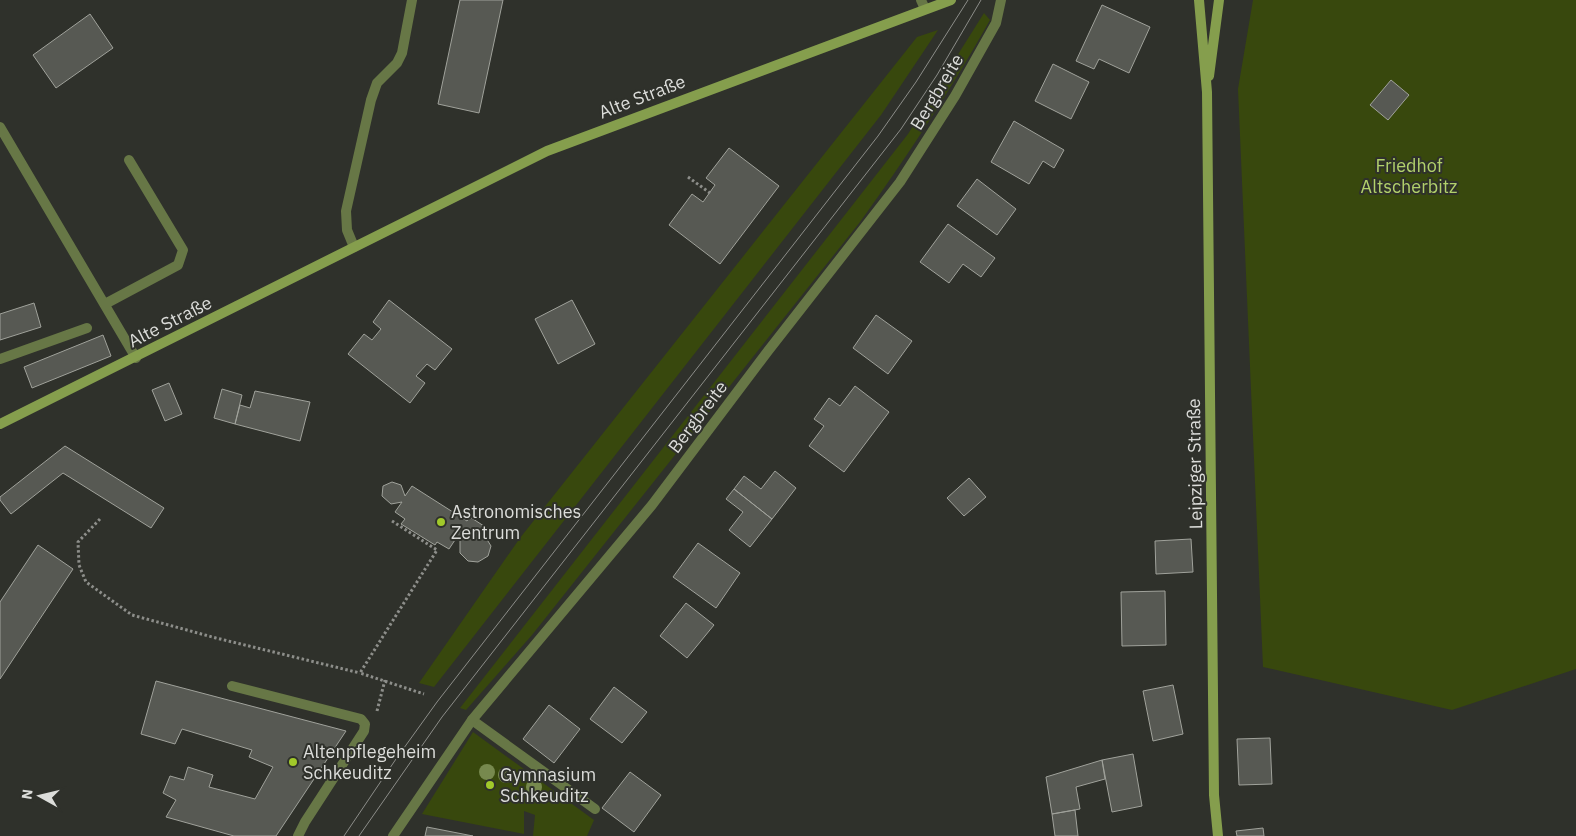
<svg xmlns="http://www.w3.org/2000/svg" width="1576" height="836" viewBox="0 0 1576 836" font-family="'IBM Plex Sans',sans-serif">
  <rect width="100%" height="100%" fill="#2f312b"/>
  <path fill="#38480d" d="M 1253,0 L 1576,0 L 1576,669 L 1452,710 L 1263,667 L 1238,89 Z
    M 984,13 L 990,20 C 950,91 907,157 860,222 L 532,635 L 466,710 L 460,708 L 908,134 Z
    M 938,30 L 881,115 L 434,687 L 419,683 L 520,538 L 917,37 Z
    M 473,732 L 594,820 L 587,836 L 533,836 L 535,815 L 524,811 L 524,834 L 422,814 Z"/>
  <path fill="#575953" stroke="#a0a29b" d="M 460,0 L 503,0 L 479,113 L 438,104 Z
    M 1102,5 L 1150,27 L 1129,73 L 1099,59 L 1094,69 L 1076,61 Z
    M 90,14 L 113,48 L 56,88 L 33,55 Z
    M 1053,64 L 1089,82 L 1071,119 L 1035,101 Z
    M 1391,80 L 1409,95 L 1388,120 L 1370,105 Z
    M 1014,121 L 1064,150 L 1054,168 L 1043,161 L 1029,184 L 991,162 Z
    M 729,148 L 779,186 L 720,264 L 669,225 L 692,194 L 703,202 L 715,185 L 706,178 Z
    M 977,179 L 1016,209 L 997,235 L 957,206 Z
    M 948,224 L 995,258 L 981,277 L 963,264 L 949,283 L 920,262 Z
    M 389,300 L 452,349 L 435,370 L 427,364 L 416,376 L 425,383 L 410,403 L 348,354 L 364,334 L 372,340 L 381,329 L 373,322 Z
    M 572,300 L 595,344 L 558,364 L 535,319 Z
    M 34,303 L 41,327 L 0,340 L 0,314 Z
    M 876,315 L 912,341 L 888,374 L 853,348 Z
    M 103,335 L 111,356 L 32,388 L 24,367 Z
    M 169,383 L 182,414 L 165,421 L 152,390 Z
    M 855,386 L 889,412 L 844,472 L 809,446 L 824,426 L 814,419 L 829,398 L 840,406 Z
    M 222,389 L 242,395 L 235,424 L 214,418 Z
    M 255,391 L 310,402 L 300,441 L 235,424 L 240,405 L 250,408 Z
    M 65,446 L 164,508 L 151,528 L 63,473 L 11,514 L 0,500 L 0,497 Z
    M 775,471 L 796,488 L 772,519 L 734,489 L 744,476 L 761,489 Z
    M 969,478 L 986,497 L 964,516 L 947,498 Z
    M 392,482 L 401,485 L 405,496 L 412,486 L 467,521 L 470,517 L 487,528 L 483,533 L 491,546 L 488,556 L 478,562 L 468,561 L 460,553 L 460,540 L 457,537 L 449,549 L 437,542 L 435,545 L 401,524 L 405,519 L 395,512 L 402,502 L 391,504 L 382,496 L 383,486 Z
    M 734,489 L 772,519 L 750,547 L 729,530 L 743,512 L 726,499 Z
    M 1191,539 L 1193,572 L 1156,574 L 1155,541 Z
    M 698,543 L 740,573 L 716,608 L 673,577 Z
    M 38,545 L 73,569 L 0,679 L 0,602 Z
    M 1165,591 L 1166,645 L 1122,646 L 1121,592 Z
    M 686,603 L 714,625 L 687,658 L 660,636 Z
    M 156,681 L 346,731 L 276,836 L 234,836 L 166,817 L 176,800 L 163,793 L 170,776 L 184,780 L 188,767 L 213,775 L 209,787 L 255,799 L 273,767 L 249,757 L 252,750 L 182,729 L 175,744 L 141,734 Z
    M 1173,685 L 1183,734 L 1153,741 L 1143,691 Z
    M 614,687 L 647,712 L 622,743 L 590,719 Z
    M 549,705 L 580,729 L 554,763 L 523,739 Z
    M 1270,738 L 1272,784 L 1239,785 L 1237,739 Z
    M 1133,754 L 1142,806 L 1112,812 L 1102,760 Z
    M 1102,760 L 1105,779 L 1076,787 L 1080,809 L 1052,814 L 1046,777 Z
    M 630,772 L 661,795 L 634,832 L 602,808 Z
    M 1075,810 L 1078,836 L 1055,836 L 1052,814 Z
    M 427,827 L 473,836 L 425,836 Z
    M 1263,828 L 1264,836 L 1237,836 L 1236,831 Z"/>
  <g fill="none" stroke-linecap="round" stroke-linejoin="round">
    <path stroke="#8d8e8a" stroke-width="3" stroke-dasharray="2.5 2.5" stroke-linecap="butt" d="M 688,177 L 710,193
      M 100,519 L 78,542 L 79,565 L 86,582 L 132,615 L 216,638 L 360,673
      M 392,521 L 437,550 L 360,673 L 424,694
      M 377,711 L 385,680"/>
    <path stroke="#677746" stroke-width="10" d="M 921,0 L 925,9
      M 0,127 L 136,358
      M 105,304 L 178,265 L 183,250 L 129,160
      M 0,359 L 87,328
      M 232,686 L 361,719 L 365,724 L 364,731 L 305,822 L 298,836
      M 472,720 L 595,809"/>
    <path stroke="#677746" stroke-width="10" d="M 354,247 L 347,230 L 346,211 L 371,100 L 377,83 L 397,63 L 402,53 L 412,0
      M 393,836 L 472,720 L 652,505 L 768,351 L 900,182 L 955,96 L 996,23 L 1001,0"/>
    <path stroke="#859e4d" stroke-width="10" d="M 1199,0 L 1207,92 L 1214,795 L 1218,836
      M 1209,76 L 1219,0
      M 0,424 L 547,151 L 951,0"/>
    <path stroke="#8c8d89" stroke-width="1" d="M 344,836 L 396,759 L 437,702 L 878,136 L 916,82 L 968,0
      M 359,836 L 442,717 L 901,129 L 937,75 L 981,0"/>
  </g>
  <g fill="#77894e">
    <circle cx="487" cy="772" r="8"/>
    <circle cx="506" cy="775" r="8"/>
    <circle cx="534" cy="787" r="8"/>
  </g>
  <g fill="#a1c92a" stroke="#2f312b" stroke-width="2">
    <circle cx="441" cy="522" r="5"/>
    <circle cx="293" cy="762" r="5"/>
    <circle cx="490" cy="785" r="5"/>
  </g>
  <g text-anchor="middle" stroke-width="4" stroke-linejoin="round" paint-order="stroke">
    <g font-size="18" fill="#dcddda" stroke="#2f312b">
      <text transform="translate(937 92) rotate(-59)" y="6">Bergbreite</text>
      <text transform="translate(642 97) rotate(-21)" y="6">Alte Straße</text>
      <text transform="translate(170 322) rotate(-27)" y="6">Alte Straße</text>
      <text transform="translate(698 417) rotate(-53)" y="6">Bergbreite</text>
      <text transform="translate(1195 464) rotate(-91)" y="6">Leipziger Straße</text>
    </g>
    <g font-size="18" fill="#b2d16b" stroke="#2f312b">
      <text x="1409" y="172">Friedhof<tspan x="1409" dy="21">Altscherbitz</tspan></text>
    </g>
    <g font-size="18" fill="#dcddda" stroke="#2f312b" text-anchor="start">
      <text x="451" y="518">Astronomisches<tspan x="451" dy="21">Zentrum</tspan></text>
      <text x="303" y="758">Altenpflegeheim<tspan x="303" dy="21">Schkeuditz</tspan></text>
      <text x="500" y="781">Gymnasium<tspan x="500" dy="21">Schkeuditz</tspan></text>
    </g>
  </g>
  <g transform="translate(40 796) rotate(278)" stroke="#2f312b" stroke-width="4" paint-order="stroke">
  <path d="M0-4L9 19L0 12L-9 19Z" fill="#dcddda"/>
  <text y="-8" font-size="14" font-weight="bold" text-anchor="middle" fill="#dcddda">N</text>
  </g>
</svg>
